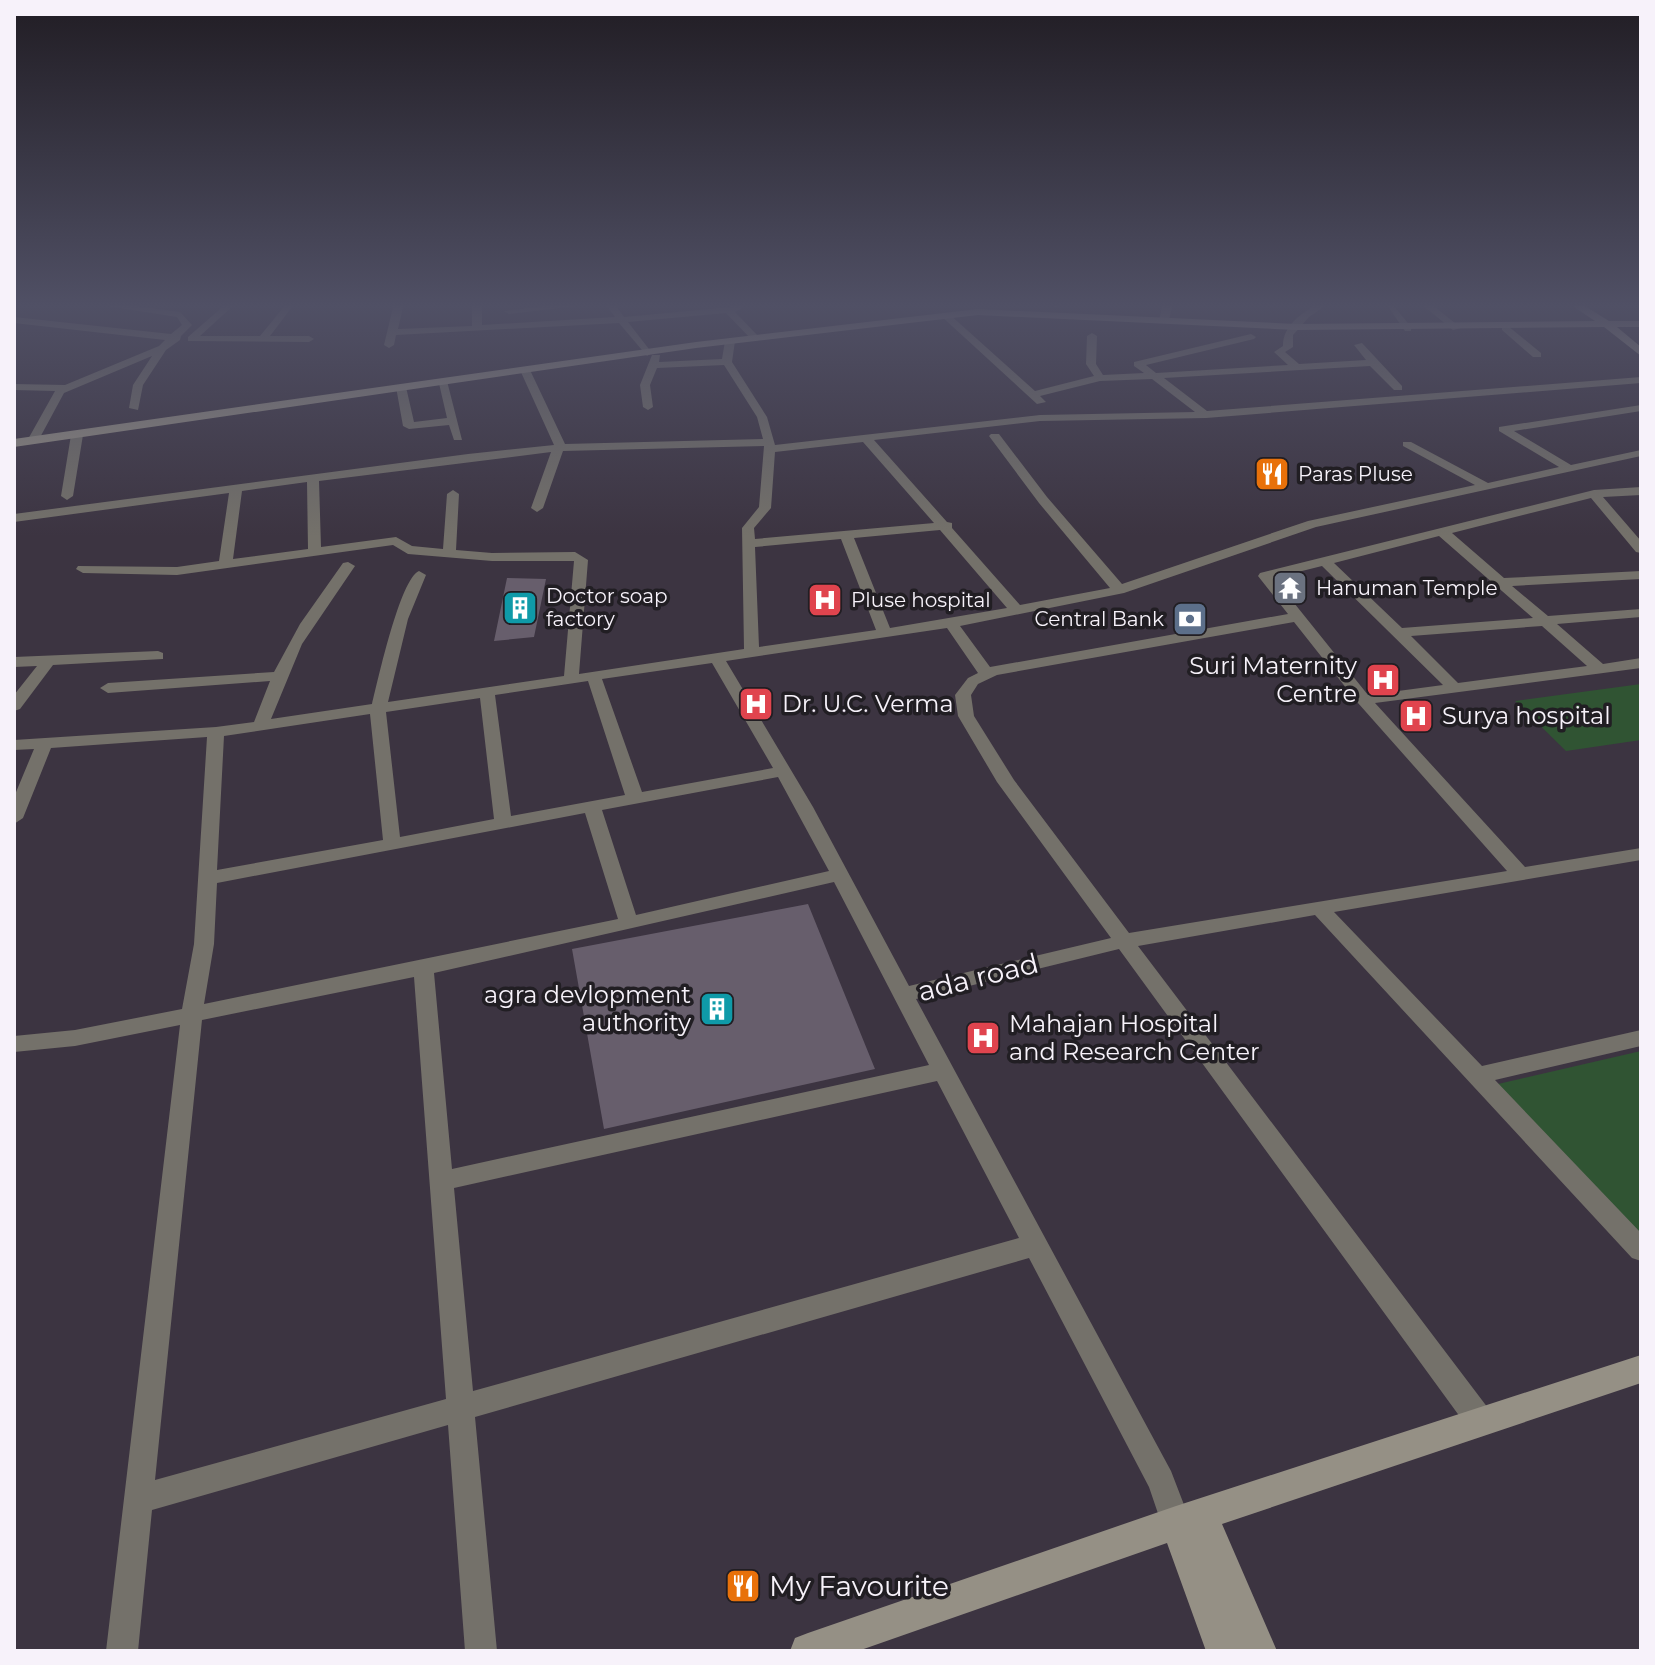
<svg xmlns="http://www.w3.org/2000/svg" width="1655" height="1665" viewBox="0 0 1655 1665" font-family="Montserrat,sans-serif">
  <rect width="100%" height="100%" fill="#3c3441"/>
  <path fill="#305433" d="M 1641,684 L 1641,740 L 1566,751 L 1515,701 Z
    M 1641,1051 L 1641,1237 L 1498,1084 Z"/>
  <path fill="#675e6c" d="M 507,578 L 546,579 L 534,637 L 494,641 Z
    M 808,904 L 875,1069 L 604,1129 L 572,949 Z"/>
  <g fill="none" stroke-linecap="round" stroke-linejoin="round">
    <path fill="#74716a" fill-rule="evenodd" d="M 88,303 L 112,303 L 180,312 L 192,325 L 181,336 L 180,340 L 166,350 L 143,385 L 138,410 L 129,408 L 133,385 L 152,356 L 64,393 L 37,443 L 29,443 L 27,441 L 55,391 L 14,390 L 14,384 L 65,385 L 159,346 L 165,340 L 14,323 L 14,317 L 171,334 L 182,325 L 177,317 Z
      M 227,303 L 236,303 L 200,336 L 260,336 L 287,303 L 295,303 L 270,336 L 309,336 L 314,339 L 309,342 L 188,341 L 188,337 Z
      M 394,303 L 404,303 L 398,329 L 472,326 L 472,303 L 482,303 L 482,325 L 615,317 L 605,303 L 614,303 L 624,317 L 731,307 L 730,303 L 739,303 L 742,308 L 735,312 L 760,338 L 752,340 L 726,313 L 628,322 L 652,353 L 647,356 L 619,323 L 396,335 L 394,345 L 389,348 L 384,345 Z
      M 571,303 L 585,305 L 509,314 L 504,311 Z
      M 1052,303 L 1061,303 L 1055,308 Z
      M 1163,303 L 1173,303 L 1169,320 L 1164,323 L 1159,320 Z
      M 1319,303 L 1329,303 L 1309,317 L 1293,335 L 1293,347 L 1285,352 L 1299,364 L 1366,360 L 1354,345 L 1362,343 L 1402,386 L 1402,390 L 1394,390 L 1370,366 L 1164,378 L 1207,411 L 1641,377 L 1641,383 L 1206,418 L 1040,421 L 874,440 L 947,522 L 952,523 L 952,528 L 1020,605 L 1110,588 L 1039,503 L 989,436 L 991,434 L 999,434 L 1047,497 L 1122,584 L 1308,521 L 1475,485 L 1403,446 L 1403,442 L 1411,442 L 1488,483 L 1559,467 L 1499,431 L 1499,427 L 1641,405 L 1641,411 L 1514,431 L 1571,465 L 1641,450 L 1641,456 L 1316,527 L 1124,593 L 960,626 L 990,667 L 1288,614 L 1258,576 L 1260,573 L 1594,490 L 1641,487 L 1641,495 L 1603,497 L 1641,541 L 1641,553 L 1636,552 L 1591,498 L 1452,533 L 1504,578 L 1641,571 L 1641,579 L 1512,586 L 1548,616 L 1641,609 L 1641,617 L 1557,624 L 1603,664 L 1641,658 L 1641,668 L 1375,703 L 1525,867 L 1641,848 L 1641,860 L 1334,912 L 1482,1066 L 1641,1030 L 1641,1046 L 1495,1080 L 1641,1233 L 1641,1261 L 1632,1258 L 1315,915 L 1138,946 L 1491,1412 L 1495,1422 L 1491,1432 L 1481,1436 L 1471,1432 L 1119,949 L 916,999 L 1171,1471 L 1191,1523 L 1187,1534 L 1176,1538 L 1165,1534 L 1149,1487 L 1029,1258 L 475,1417 L 497,1651 L 465,1651 L 448,1425 L 152,1510 L 138,1651 L 106,1651 L 180,1025 L 75,1046 L 14,1052 L 14,1036 L 75,1030 L 182,1009 L 194,944 L 207,737 L 51,748 L 23,818 L 14,824 L 14,797 L 34,749 L 14,750 L 14,740 L 216,727 L 254,722 L 270,681 L 108,693 L 100,688 L 108,683 L 274,672 L 300,624 L 343,563 L 348,562 L 355,566 L 302,644 L 271,719 L 372,704 C 378,680 400,579 419,571 L 426,575 L 408,619 L 388,702 L 564,676 L 574,561 L 492,561 L 408,554 L 393,545 L 177,575 L 83,573 L 76,569 L 78,566 L 177,567 L 219,561 L 229,493 L 14,522 L 14,514 L 468,454 L 554,445 L 520,370 L 525,367 L 530,370 L 565,444 L 763,439 L 757,417 L 724,365 L 657,368 L 650,385 L 653,407 L 648,410 L 643,407 L 640,385 L 652,355 L 660,355 L 659,362 L 722,359 L 725,341 L 730,338 L 735,341 L 732,362 L 767,417 L 775,445 L 1040,415 L 1195,412 L 1152,379 L 1100,381 L 1040,396 L 1046,402 L 1037,404 L 940,315 L 948,313 L 1035,391 L 1094,376 L 1086,364 L 1087,336 L 1092,333 L 1097,336 L 1096,364 L 1103,375 L 1144,373 L 1134,366 L 1134,362 L 1251,334 L 1256,337 L 1254,339 L 1146,365 L 1156,373 L 1288,365 L 1274,352 L 1283,346 C 1283,325 1302,313 1319,303 ZM 863,442 L 934,523 L 755,539 L 754,528 L 771,508 L 775,452 ZM 764,446 L 759,507 L 742,528 L 744,649 L 579,674 L 588,560 L 575,552 L 492,553 L 456,550 L 459,494 L 453,490 L 447,494 L 443,549 L 412,546 L 396,537 L 321,547 L 319,481 L 551,452 L 531,508 L 537,512 L 543,508 L 563,451 ZM 307,482 L 308,549 L 233,559 L 242,491 ZM 940,530 L 1007,608 L 890,628 L 854,538 ZM 1439,536 L 1533,618 L 1402,628 L 1334,563 ZM 841,539 L 876,630 L 759,647 L 755,547 ZM 1322,566 L 1443,685 L 1368,695 L 1274,578 ZM 1294,622 L 1358,703 L 1507,871 L 1129,933 L 1014,780 L 974,716 L 971,695 L 978,684 L 997,675 ZM 1542,626 L 1587,666 L 1458,683 L 1411,636 ZM 947,628 L 978,673 L 968,678 L 955,695 L 958,716 L 997,782 L 1111,938 L 909,986 L 813,807 L 726,661 ZM 712,663 L 773,768 L 642,792 L 602,679 ZM 588,681 L 625,795 L 511,816 L 495,695 ZM 480,698 L 494,819 L 400,837 L 386,712 ZM 370,714 L 383,840 L 217,870 L 224,736 ZM 778,777 L 829,871 L 636,915 L 602,810 ZM 585,813 L 618,919 L 204,1004 L 214,944 L 217,883 ZM 834,882 L 929,1065 L 452,1169 L 434,973 ZM 414,977 L 446,1399 L 155,1480 L 202,1020 ZM 937,1081 L 1019,1238 L 473,1391 L 454,1188 Z
      M 1420,303 L 1430,303 L 1461,328 L 1453,330 Z
      M 1387,305 L 1393,305 L 1411,327 L 1411,331 L 1405,331 Z
      M 1502,326 L 1508,326 L 1541,353 L 1541,357 L 1533,357 L 1502,330 Z
      M 438,379 L 447,381 L 462,440 L 454,440 L 449,425 L 409,429 L 403,426 L 396,387 L 401,384 L 406,387 L 414,422 L 447,418 Z
      M 77,432 L 83,435 L 73,496 L 67,500 L 61,496 L 71,435 Z
      M 158,651 L 163,653 L 163,659 L 53,665 L 20,709 L 14,711 L 14,695 L 37,666 L 14,667 L 14,657 Z"/>
    <path fill="#959085" fill-rule="evenodd" d="M 1568,303 L 1580,303 L 1609,321 L 1641,321 L 1641,327 L 1617,327 L 1641,347 L 1641,356 L 1604,327 L 1296,330 L 978,315 L 696,348 L 14,447 L 14,439 L 696,342 L 978,309 L 1296,324 L 1595,321 Z
      M 1641,1355 L 1641,1383 L 1222,1524 L 1277,1651 L 1206,1651 L 1167,1543 L 858,1651 L 790,1651 L 795,1638 L 808,1633 L 1176,1506 Z"/>
  </g>
  <linearGradient id="sky" x2="0" y2="1"><stop stop-color="#211d24"/><stop offset="0.57" stop-color="#505065"/><stop offset="1" stop-color="#505065" stop-opacity="0"/></linearGradient>
  <rect width="1655" height="536" fill="url(#sky)"/>
  <defs>
    <g id="restaurant-square" transform="scale(1.8)"><rect x="-9" y="-9" width="18" height="18" rx="4" fill="#e8710a" stroke="#211e23"/><path d="M-5-6h1v4h1v-4h1v4h1v-4h1v5L-1.5 .5V6h-2V.5L-5-1ZM5-6V6H3V1.5H1.5Q1.5-4 5-6Z" fill="#fff"/></g>
    <g id="temple-square" transform="scale(1.8)"><rect x="-9" y="-9" width="18" height="18" rx="4" fill="#6b7280" stroke="#211e23"/><path d="M0-6L5-2H3V0L6.5 2.5H4V6H1.5V3h-3V6H-4V2.5H-6.5L-3 0V-2H-5Z" fill="#fff"/></g>
    <g id="hospital-square" transform="scale(1.8)"><rect x="-9" y="-9" width="18" height="18" rx="4" fill="#e0444e" stroke="#211e23"/><path d="M-5-5h3v3.5h4V-5h3V5h-3V1.5h-4V5h-3Z" fill="#fff"/></g>
    <g id="building-square" transform="scale(1.8)"><rect x="-9" y="-9" width="18" height="18" rx="4" fill="#0f9aa8" stroke="#211e23"/><path d="M-4-6H4V6H1V3H-1V6H-4ZM-2.5-4.3h1.7v1.8h-1.7ZM.8-4.3h1.7v1.8H.8ZM-2.5-1h1.7V.8h-1.7ZM.8-1h1.7V.8H.8Z" fill="#fff"/></g>
    <g id="bank-square" transform="scale(1.8)"><rect x="-9" y="-9" width="18" height="18" rx="4" fill="#5c6f8a" stroke="#211e23"/><path d="M-6-4H6V4H-6ZM0-2.3a2.3 2.3 0 1 0 0 4.6a2.3 2.3 0 1 0 0-4.6Z" fill="#fff"/></g>
  </defs>
  <g fill-rule="evenodd">
    <use href="#restaurant-square" x="1272" y="474"/>
    <use href="#temple-square" x="1290" y="588"/>
    <use href="#hospital-square" x="825" y="600"/>
    <use href="#building-square" x="520" y="608"/>
    <use href="#bank-square" x="1190" y="619"/>
    <use href="#hospital-square" x="1383" y="680"/>
    <use href="#hospital-square" x="756" y="704"/>
    <use href="#hospital-square" x="1416" y="716"/>
    <use href="#building-square" x="717" y="1009"/>
    <use href="#hospital-square" x="983" y="1038"/>
    <use href="#restaurant-square" x="743" y="1586"/>
  </g>
  <g text-anchor="middle" stroke-width="7" stroke-linejoin="round" paint-order="stroke">
    <g font-size="20" fill="#f7f2fa" stroke="#211e23" text-anchor="start">
      <text x="1298" y="481">Paras Pluse</text>
      <text x="1316" y="595">Hanuman Temple</text>
      <text x="546" y="603">Doctor soap<tspan x="546" dy="23">factory</tspan></text>
      <text x="851" y="607">Pluse hospital</text>
      <text x="1164" y="626" text-anchor="end">Central Bank</text>
    </g>
    <g font-size="24" fill="#f7f2fa" stroke="#211e23" text-anchor="start">
      <text x="1357" y="674" text-anchor="end">Suri Maternity<tspan x="1357" dy="28">Centre</tspan></text>
      <text x="782" y="712">Dr. U.C. Verma</text>
      <text x="1442" y="724">Surya hospital</text>
      <text x="691" y="1003" text-anchor="end">agra devlopment<tspan x="691" dy="28">authority</tspan></text>
      <text x="1009" y="1032">Mahajan Hospital<tspan x="1009" dy="28">and Research Center</tspan></text>
    </g>
    <g font-size="28" fill="#f7f2fa" stroke="#211e23">
      <text transform="translate(978 977) rotate(-14)" y="10">ada road</text>
    </g>
    <g font-size="28" fill="#f7f2fa" stroke="#211e23" text-anchor="start">
      <text x="769" y="1596">My Favourite</text>
    </g>
  </g>
  <rect width="1655" height="1665" fill="none" stroke="#f7f2fa" stroke-width="32"/>
</svg>
